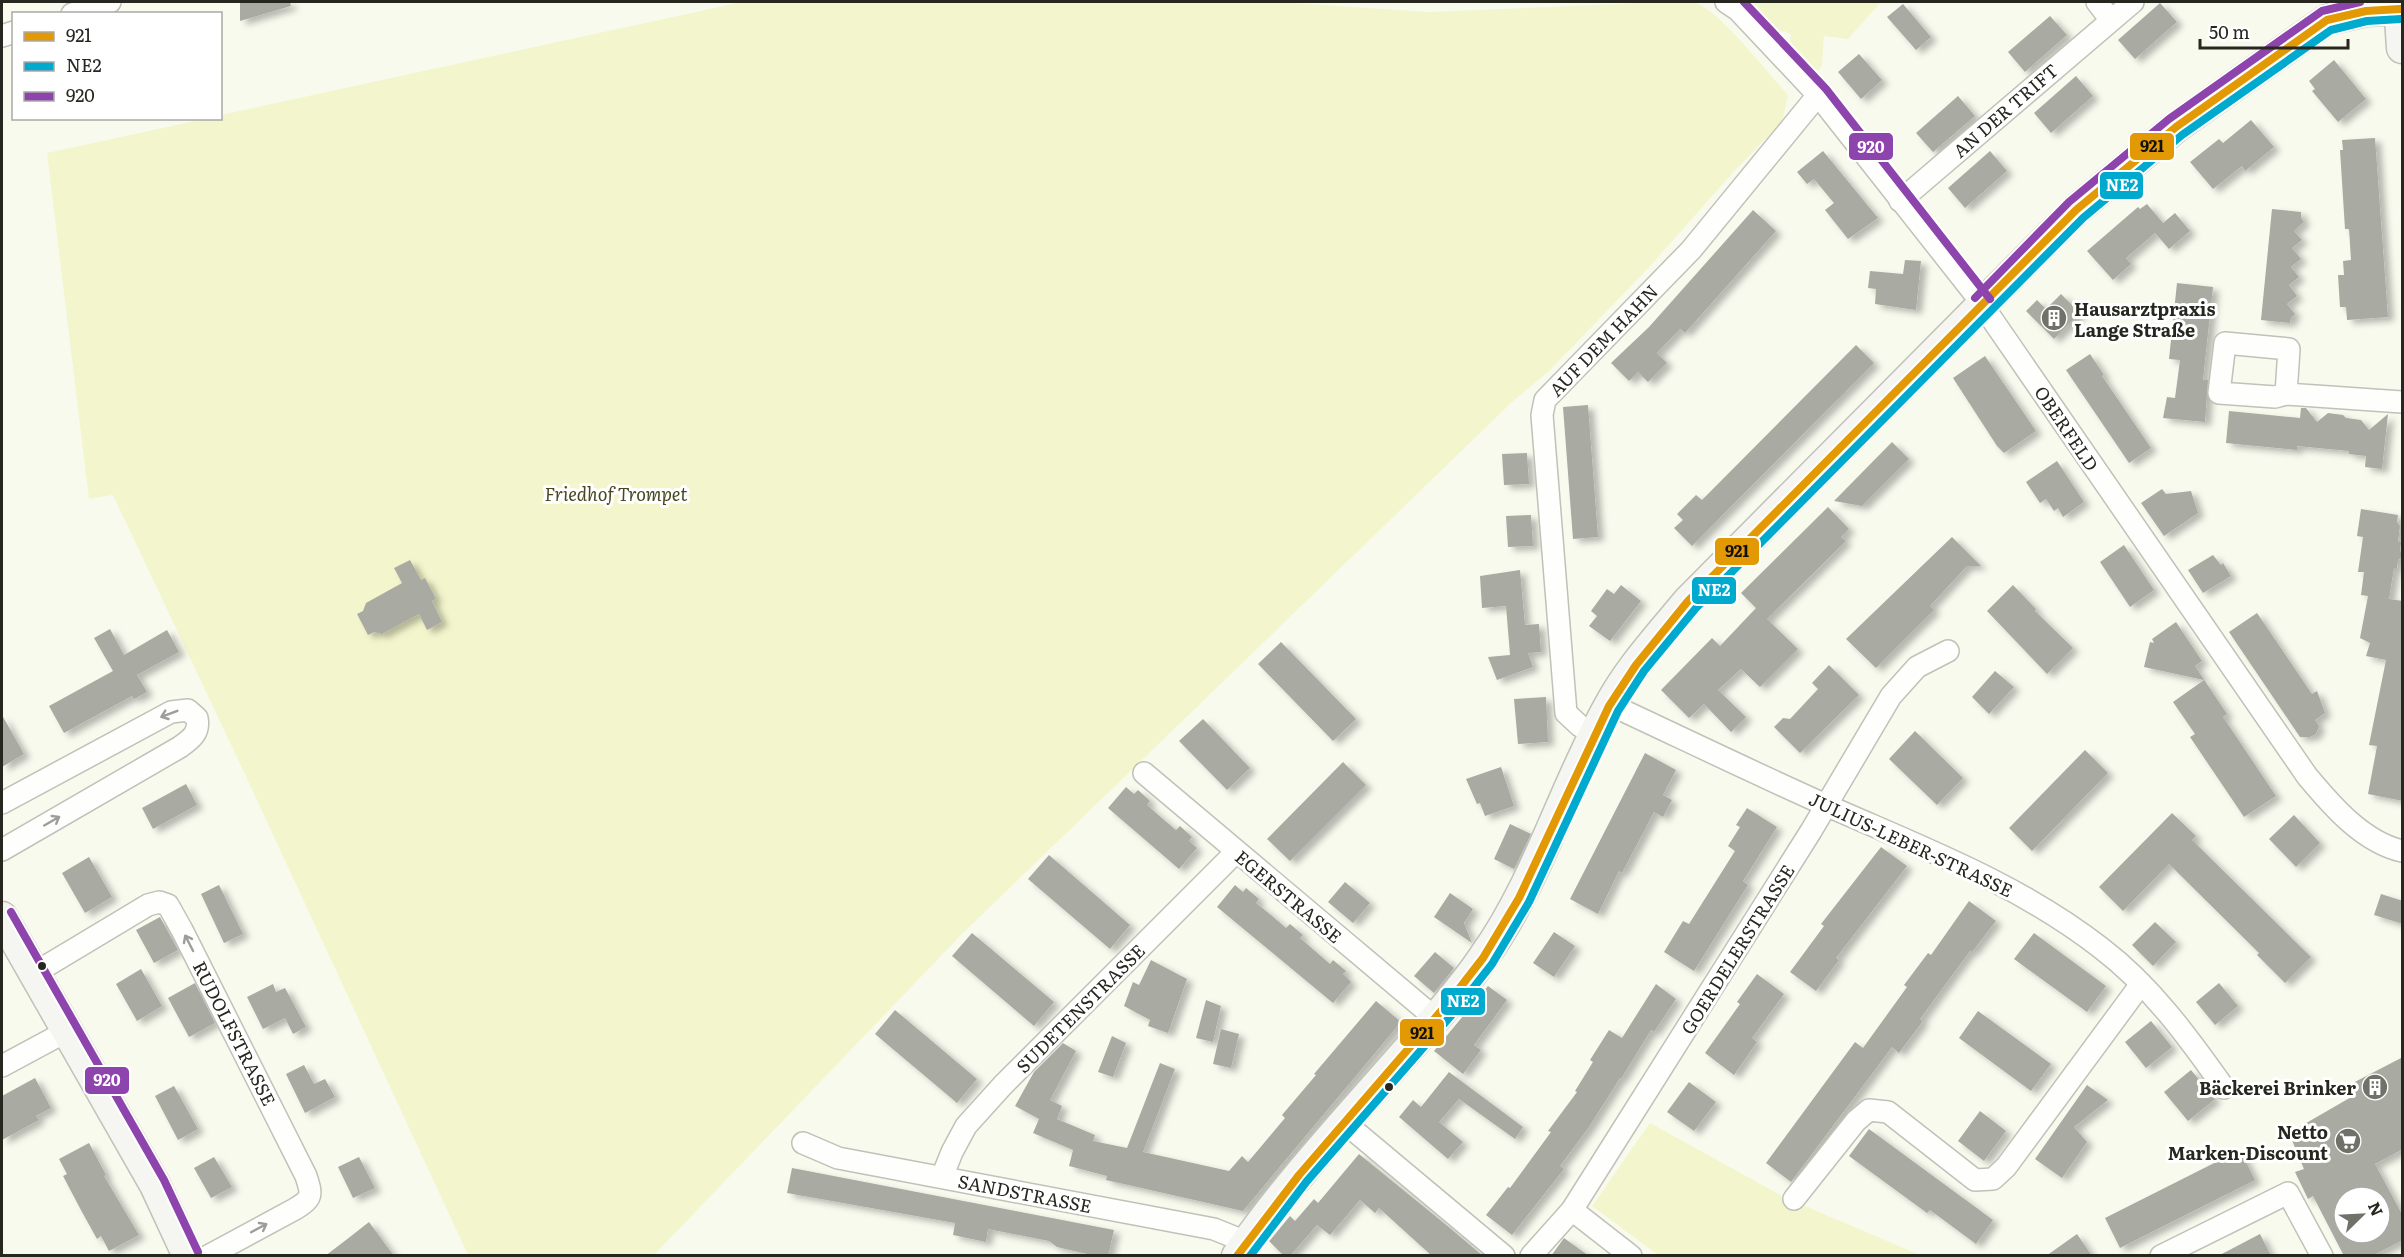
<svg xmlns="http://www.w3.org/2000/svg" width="2404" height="1257" font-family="Literata,serif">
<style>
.green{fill:#f3f6cc}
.building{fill:#a9aaa2;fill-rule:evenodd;filter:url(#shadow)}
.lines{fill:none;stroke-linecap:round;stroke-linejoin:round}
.street-casing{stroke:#c0c1b8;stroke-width:24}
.secondary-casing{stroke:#c0c1b8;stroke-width:33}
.street{stroke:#fefefc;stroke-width:21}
.secondary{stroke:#f5f5f1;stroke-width:30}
.bus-1-casing{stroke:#fff;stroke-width:12}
.bus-2-casing{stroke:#fff;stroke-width:12}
.bus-3-casing{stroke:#fff;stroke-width:12}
.bus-1{stroke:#e29903;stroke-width:8}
.bus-2{stroke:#00a9ce;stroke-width:8}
.bus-3{stroke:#8e44ad;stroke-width:8}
.oneway{stroke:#9d9d99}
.bus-dot{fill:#272720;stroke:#fff;stroke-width:2}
.labels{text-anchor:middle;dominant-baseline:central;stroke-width:6;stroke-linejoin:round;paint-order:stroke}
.street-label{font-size:18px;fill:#272720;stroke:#fff}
.poi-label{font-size:18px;font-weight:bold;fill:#272720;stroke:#fff;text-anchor:end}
.park-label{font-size:18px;font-style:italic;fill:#47481f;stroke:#fff}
.line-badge{stroke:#fff;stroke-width:2}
.badge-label{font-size:16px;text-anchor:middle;font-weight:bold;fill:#fff}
.pale-badge-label{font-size:16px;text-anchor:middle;font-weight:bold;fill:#111}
</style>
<defs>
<filter id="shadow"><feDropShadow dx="6" dy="4" stdDeviation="3" flood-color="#0004"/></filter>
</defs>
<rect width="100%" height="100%" fill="#f8faee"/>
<g class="green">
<path d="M 742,2 L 1276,2 L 1429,12 L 1622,4 C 1640,2 1674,0 1692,2 C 1718,7 1768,74 1788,95 L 1782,122 L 1735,170 L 1652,264 L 1550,370 L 1512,402 L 961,935 L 653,1256 L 468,1255 L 243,770 L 113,495 L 89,499 L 47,153 L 204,119 L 220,118 L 221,115 Z"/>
<polygon points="1750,2 1881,2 1848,39 1824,36 1822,65 1819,70 1814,70 1790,43 1791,35 1785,31 1780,32"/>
<polygon points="1650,1123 1784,1197 1920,1255 1658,1255 1592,1206"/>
</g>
<g class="building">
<polygon points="240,2 290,2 291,6 240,21"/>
<polygon points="2160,3 2177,22 2135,59 2118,40"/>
<polygon points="1903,4 1931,37 1916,50 1887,17"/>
<polygon points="2050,16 2067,35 2025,72 2008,52"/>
<polygon points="1859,54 1882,80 1861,99 1838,72"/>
<polygon points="2334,60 2366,99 2338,122 2312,91 2315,89 2309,81"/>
<polygon points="2076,76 2093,96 2051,133 2034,113"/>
<polygon points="1958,96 1975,116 1933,152 1916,133"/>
<polygon points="2251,120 2274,147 2245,171 2242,166 2213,189 2190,162 2219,139 2223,143"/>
<polygon points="2375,138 2388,317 2347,320 2346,307 2340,307 2338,275 2344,275 2343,261 2351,260 2349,229 2345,229 2340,150 2343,150 2342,140"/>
<polygon points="1823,151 1878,218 1848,239 1825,210 1834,203 1814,179 1807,184 1797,172"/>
<polygon points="1990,151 2007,171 1965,208 1948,188"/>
<polygon points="2147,204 2163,223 2175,213 2190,231 2169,249 2155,233 2126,258 2131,264 2113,280 2087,251 2138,207 2140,209"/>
<polygon points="2272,209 2301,212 2301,218 2304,222 2294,231 2302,240 2292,248 2301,259 2291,267 2299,277 2289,285 2297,296 2287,304 2295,314 2291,318 2290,323 2261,320"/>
<polygon points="1753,210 1776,231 1685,333 1680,329 1657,353 1667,363 1648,382 1638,372 1629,381 1611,363 1649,327"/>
<polygon points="1905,260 1921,261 1916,310 1875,304 1876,289 1868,288 1870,271 1903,274"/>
<polygon points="2177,283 2213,287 2203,380 2208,380 2205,422 2163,418 2167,397 2175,398 2180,360 2169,359"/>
<polygon points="2061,294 2080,313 2054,339 2026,311 2037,300 2046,309"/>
<polygon points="1856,345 1874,363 1692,546 1674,528 1683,520 1677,514 1696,495 1702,500"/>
<polygon points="2090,354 2104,375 2102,376 2151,448 2129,463 2066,370"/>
<polygon points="1985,356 2036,431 2004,453 1997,446 1953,378"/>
<polygon points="1588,405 1598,537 1573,539 1563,407"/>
<polygon points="2301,408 2306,408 2317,422 2328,413 2343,415 2346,418 2361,420 2369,430 2388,414 2382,469 2365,467 2366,456 2349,454 2349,451 2297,446 2297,450 2226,443 2229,411 2300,418"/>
<polygon points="1892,442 1909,459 1862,506 1834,501"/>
<polygon points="1527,453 1529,484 1504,485 1502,454"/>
<polygon points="2057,461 2084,502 2063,517 2058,508 2054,511 2046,499 2040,503 2026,482"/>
<polygon points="2162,489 2166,494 2191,491 2198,513 2164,536 2141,503"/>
<polygon points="1828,507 1849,529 1841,537 1846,541 1767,619 1798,649 1760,687 1741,669 1718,690 1746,717 1731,732 1704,704 1689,718 1661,690 1712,638 1720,646 1756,608 1741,593"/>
<polygon points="2361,509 2398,515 2397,522 2400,526 2398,541 2401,542 2400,550 2403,557 2398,560 2397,568 2394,568 2389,599 2403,601 2403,801 2368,794 2377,746 2369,745 2386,660 2366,656 2370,643 2360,638 2368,596 2361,595 2364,572 2358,572 2363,537 2357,536"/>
<polygon points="1531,515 1533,546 1508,547 1506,516"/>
<polygon points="1952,537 1981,566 1967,566 1930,606 1934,610 1876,668 1846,639"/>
<polygon points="2124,545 2154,590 2130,607 2100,562"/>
<polygon points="2213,555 2221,565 2223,563 2231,576 2203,593 2188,570"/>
<polygon points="410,560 421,580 425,578 436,599 432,601 442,622 427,630 419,614 382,634 374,632 368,635 357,614 363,611 366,603 402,583 394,568"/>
<polygon points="1520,570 1525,625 1539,624 1541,652 1528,653 1533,667 1497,680 1488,657 1510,655 1506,606 1482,608 1480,576"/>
<polygon points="1621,585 1641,601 1610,641 1589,626 1597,616 1591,611 1607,589 1614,594"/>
<polygon points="2013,585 2036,609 2035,611 2073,648 2047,674 1987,611"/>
<polygon points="2257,613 2312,694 2317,691 2325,713 2315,720 2319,726 2316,734 2310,737 2300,737 2229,632"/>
<polygon points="2176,622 2202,661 2195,666 2227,714 2223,717 2276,796 2244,817 2190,737 2195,734 2173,702 2204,680 2144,667 2150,642 2154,643 2152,639"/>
<polygon points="110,629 124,655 167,630 179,652 137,675 147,692 134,699 132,696 64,733 49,706 113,671 94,638"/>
<polygon points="1281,642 1356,719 1333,741 1258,664"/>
<polygon points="1829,665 1859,695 1800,753 1774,727 1783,718 1790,719 1818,689 1812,683"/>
<polygon points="1995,671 2014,687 1989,714 1972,697"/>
<polygon points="1546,697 1548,742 1518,744 1514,699"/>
<polygon points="2,715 24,754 2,767"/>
<polygon points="1203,719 1250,768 1227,790 1179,741"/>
<polygon points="1915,731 1963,778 1937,805 1889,759"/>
<polygon points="2085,750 2108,773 2032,851 2009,828"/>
<polygon points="1645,753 1676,770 1663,795 1672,800 1663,817 1654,812 1622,873 1619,871 1598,914 1570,899"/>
<polygon points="1343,762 1366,785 1290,861 1267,839"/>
<polygon points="1501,767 1514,806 1485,816 1480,803 1477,804 1466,779"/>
<polygon points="186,784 197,805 153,829 142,808"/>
<polygon points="1126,787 1134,794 1138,790 1150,801 1147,805 1163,819 1176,830 1180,826 1192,837 1189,841 1197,848 1179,869 1108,808"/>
<polygon points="1747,808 1777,827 1743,881 1748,885 1694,971 1664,952 1683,921 1689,924 1735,851 1728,846 1740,827 1736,825"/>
<polygon points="2172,813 2196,836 2192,840 2311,957 2285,983 2257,955 2259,953 2169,864 2123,911 2099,887"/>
<polygon points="2294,815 2320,843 2296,867 2269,839"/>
<polygon points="1510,824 1531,834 1514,869 1494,859"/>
<polygon points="1881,847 1907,866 1836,958 1839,960 1816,991 1790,972 1824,926 1821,924"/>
<polygon points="1049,855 1130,925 1110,949 1028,879"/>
<polygon points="89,857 112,897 85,913 62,873"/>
<polygon points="1345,882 1370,903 1353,923 1328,902"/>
<polygon points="219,885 243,934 224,943 201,894"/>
<polygon points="1235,885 1243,892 1246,888 1259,899 1256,903 1271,915 1286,928 1290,924 1303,935 1300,938 1330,964 1333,960 1346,971 1343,974 1351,982 1333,1003 1217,907"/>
<polygon points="1450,893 1473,909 1464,923 1472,943 1434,917"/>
<polygon points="2381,894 2403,901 2403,924 2374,915"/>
<polygon points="1969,901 1996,921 1972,952 1970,951 1920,1019 1923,1021 1899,1053 1892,1047 1791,1182 1766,1163 1855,1042 1863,1048 1907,987 1904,985 1928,953 1931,955"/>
<polygon points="160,917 178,950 154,963 136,930"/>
<polygon points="2155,922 2176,942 2153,966 2132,945"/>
<polygon points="1554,932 1575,946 1554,977 1533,963"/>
<polygon points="972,933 1054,1002 1034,1026 952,956"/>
<polygon points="2034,933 2106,986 2087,1012 2014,959"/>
<polygon points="1435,952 1454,968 1434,993 1414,976"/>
<polygon points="1151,960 1187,979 1168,1033 1148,1026 1150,1020 1124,1006 1133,982 1139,985"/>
<polygon points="141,969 162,1006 137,1021 116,984"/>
<polygon points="1757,974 1784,994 1752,1038 1757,1042 1734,1075 1705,1053 1740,1004 1737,1002"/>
<polygon points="195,983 215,1023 189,1037 168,998"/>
<polygon points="2219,983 2238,1006 2215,1025 2196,1002"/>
<polygon points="273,984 276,992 285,988 306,1027 293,1034 285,1018 263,1029 247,997"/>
<polygon points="1656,984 1676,999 1654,1032 1651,1030 1621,1079 1620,1078 1589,1127 1560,1166 1564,1169 1512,1235 1486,1215 1508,1187 1510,1188 1551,1132 1548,1131 1577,1092 1575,1091 1593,1062 1590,1060 1609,1030 1622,1038"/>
<polygon points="1488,986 1507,1000 1474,1045 1481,1050 1463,1074 1434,1051"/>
<polygon points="1206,1000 1221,1006 1213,1042 1196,1038"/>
<polygon points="1376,1001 1401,1022 1243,1211 1106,1180 1107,1176 1069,1166 1073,1150 1033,1133 1039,1119 1015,1106 1034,1072 1063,1043 1076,1051 1050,1100 1062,1106 1057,1119 1095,1135 1093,1141 1127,1148 1160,1063 1175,1069 1143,1152 1229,1171 1242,1156 1248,1162 1285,1118 1282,1115 1316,1075 1314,1074"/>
<polygon points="895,1010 977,1079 957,1103 875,1034"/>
<polygon points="1978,1011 2051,1064 2031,1091 1959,1038"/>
<polygon points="2151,1021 2172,1047 2146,1068 2125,1042"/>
<polygon points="1221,1029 1239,1034 1231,1068 1213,1064"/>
<polygon points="1112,1036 1126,1043 1113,1077 1098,1072"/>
<path d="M 2403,1057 L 2403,1149 L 2375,1164 L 2403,1216 L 2403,1240 L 2372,1256 L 2344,1256 L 2313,1196 L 2308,1199 L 2295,1172 L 2304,1169 L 2289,1133 L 2353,1096 L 2347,1086 ZM 2344,1197 L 2380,1197 L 2380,1233 L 2344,1233 Z"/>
<polygon points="304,1065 314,1084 325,1079 335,1097 305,1113 286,1074"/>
<polygon points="2191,1070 2215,1099 2188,1121 2164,1092"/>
<polygon points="1449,1072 1523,1127 1515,1139 1459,1099 1439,1122 1463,1142 1448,1159 1399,1117 1413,1100 1421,1107"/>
<polygon points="35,1078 51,1108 36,1116 39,1120 2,1140 2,1096"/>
<polygon points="1689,1082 1716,1102 1694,1131 1667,1112"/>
<polygon points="2087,1085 2108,1100 2074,1127 2087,1142 2062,1178 2035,1159"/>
<polygon points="174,1086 198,1129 178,1140 155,1096"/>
<polygon points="1980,1111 2006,1131 1984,1161 1958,1141"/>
<polygon points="1869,1129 1993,1220 1976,1244 1930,1210 1927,1213 1849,1156"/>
<polygon points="89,1143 106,1175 104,1176 139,1235 109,1251 101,1236 97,1239 82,1212 63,1176 67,1174 59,1159"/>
<polygon points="2240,1150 2255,1180 2120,1248 2105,1218"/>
<polygon points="1359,1154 1450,1228 1483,1256 1432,1256 1379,1208 1375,1213 1360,1200 1330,1235 1317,1225 1290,1256 1284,1256 1269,1241 1271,1239 1290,1216 1295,1221 1314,1199 1318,1203"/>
<polygon points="214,1157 232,1187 211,1198 194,1168"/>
<polygon points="359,1157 375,1188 353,1198 338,1167"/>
<polygon points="792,1168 1114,1230 1108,1256 1096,1256 1057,1247 1049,1241 988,1229 986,1242 953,1235 955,1223 787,1193"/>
<polygon points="369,1222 394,1256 325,1256 346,1240"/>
<polygon points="2077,1234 2092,1256 2046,1256"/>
<polygon points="2260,1234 2271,1256 2218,1256"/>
<polygon points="1564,1238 1589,1256 1551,1256"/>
</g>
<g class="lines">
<g class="street-casing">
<g id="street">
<path d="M 1726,2 L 1738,10 L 1818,95 L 1974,293 L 2307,776 C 2332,806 2363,842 2402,851"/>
<polyline points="2097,2 2110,19"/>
<polyline points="72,14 110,2"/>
<polyline points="2,36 14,32"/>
<polyline points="1900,201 2133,2"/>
<polyline points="2286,394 2289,349 2225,343 2219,393 2275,397 2286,394 2402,402"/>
<path d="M 1609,704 C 1682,738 1754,773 1828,806 C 1923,848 2019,884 2101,948 C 2151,986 2188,1037 2224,1088"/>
<polyline points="1594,735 1580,726 1566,713 1542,415 1545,400 1691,250 1818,95"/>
<polyline points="1144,773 1435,1018"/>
<path d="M 2,803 L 171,712 L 188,710 L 197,718 C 200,733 191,739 180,747 L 2,850"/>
<path d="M 33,974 L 148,905 L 159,902 L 168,905 L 182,930 L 306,1176 C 312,1195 313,1198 295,1209 L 208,1256"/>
<polyline points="2,1066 67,1031"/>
<polyline points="1345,1123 1504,1256"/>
<polyline points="803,1143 838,1158 1214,1229 1246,1242"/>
<polyline points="942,1177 952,1152 966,1126 1003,1085 1236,852"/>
<polyline points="1794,1199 1856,1121 1869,1110 1888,1112 1975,1180 1993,1179 2006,1167 2141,984"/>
<polyline points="1572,1210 1631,1256"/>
<polyline points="1531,1256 1572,1210 1811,831 1891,696 1917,667 1948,651"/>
<polyline points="2161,1256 2288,1193 2322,1256"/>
</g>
</g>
<g class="secondary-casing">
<g id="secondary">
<polyline points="2399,2 2402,48"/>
<polyline points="2,917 155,1185 188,1256"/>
<path d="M 1237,1256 C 1289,1181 1352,1114 1411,1046 C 1436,1018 1462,989 1483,958 C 1538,881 1563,788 1609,706 C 1630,667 1660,635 1688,601 L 2076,210 L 2176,127 L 2327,20 L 2366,11 L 2400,9"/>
</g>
</g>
<use href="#street" class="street"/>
<use href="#secondary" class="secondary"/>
<g class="bus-1-casing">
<polyline id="bus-1" points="1237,1256 1299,1175 1448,1003 1483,958 1519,898 1609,706 1636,665 1688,601 2076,210 2176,127 2327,20 2366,11 2400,9"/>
</g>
<g class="bus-2-casing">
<polyline id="bus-2" points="1250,1256 1307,1181 1456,1010 1492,964 1529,902 1618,711 1644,671 1696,608 2083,218 2182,135 2331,30 2367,21 2401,19"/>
</g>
<g class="bus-3-casing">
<g id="bus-3">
<polyline points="1744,2 1826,89 1990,299"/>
<polyline points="1975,298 2069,202 2169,119 2322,11 2360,2"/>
<polyline points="11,912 164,1180 198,1252"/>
</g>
</g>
<use href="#bus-1" class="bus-1"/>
<use href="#bus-2" class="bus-2"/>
<use href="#bus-3" class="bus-3"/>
</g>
<defs><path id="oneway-shaft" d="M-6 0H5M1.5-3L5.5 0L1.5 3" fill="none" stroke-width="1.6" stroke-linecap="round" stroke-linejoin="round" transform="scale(1.5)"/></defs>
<g class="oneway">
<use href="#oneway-shaft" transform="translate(169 714) rotate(159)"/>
<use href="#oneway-shaft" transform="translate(52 821) rotate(-30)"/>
<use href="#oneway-shaft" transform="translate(189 943) rotate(-117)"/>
<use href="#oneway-shaft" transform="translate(259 1228) rotate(-28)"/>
</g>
<defs>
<g id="building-disc" transform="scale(1.35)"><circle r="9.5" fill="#707168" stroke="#fff"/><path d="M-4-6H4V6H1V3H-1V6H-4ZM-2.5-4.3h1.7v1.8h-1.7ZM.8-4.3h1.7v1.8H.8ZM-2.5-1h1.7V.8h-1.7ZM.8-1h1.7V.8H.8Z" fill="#fff"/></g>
<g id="supermarket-disc" transform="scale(1.35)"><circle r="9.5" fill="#707168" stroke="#fff"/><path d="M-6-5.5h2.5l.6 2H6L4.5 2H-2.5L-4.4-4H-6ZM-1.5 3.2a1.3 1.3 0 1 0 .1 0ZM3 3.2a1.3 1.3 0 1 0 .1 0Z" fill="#fff"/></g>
</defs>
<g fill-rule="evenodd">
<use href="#building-disc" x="2054" y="318"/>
<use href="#building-disc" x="2375" y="1087"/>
<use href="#supermarket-disc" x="2348" y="1141"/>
</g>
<g class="bus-dot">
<circle cx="42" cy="966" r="5"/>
<circle cx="1389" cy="1087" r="5"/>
</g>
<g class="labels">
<g class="street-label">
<text transform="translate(2005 110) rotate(-41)">AN DER TRIFT</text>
<text transform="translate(1603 340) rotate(-46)">AUF DEM HAHN</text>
<text transform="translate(2067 428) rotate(56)">OBERFELD</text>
<text transform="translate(1911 844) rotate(25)">JULIUS-LEBER-STRASSE</text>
<text transform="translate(1289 896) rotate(40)">EGERSTRASSE</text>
<text transform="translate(1737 949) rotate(-58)">GOERDELERSTRASSE</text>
<text transform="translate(1080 1008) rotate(-45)">SUDETENSTRASSE</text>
<text transform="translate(235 1033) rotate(63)">RUDOLFSTRASSE</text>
<text transform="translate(1025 1193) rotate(11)">SANDSTRASSE</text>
</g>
<g class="poi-label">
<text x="2074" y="308" text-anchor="start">Hausarztpraxis<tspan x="2074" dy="21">Lange Straße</tspan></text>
<text x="2356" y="1087">Bäckerei Brinker</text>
<text x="2328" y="1131">Netto<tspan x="2328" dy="21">Marken-Discount</tspan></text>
</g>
<g class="park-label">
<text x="616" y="493">Friedhof Trompet</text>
</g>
</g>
<g class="line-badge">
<rect x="2129" y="132" width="46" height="29" rx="6" fill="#e29903"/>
<rect x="1848" y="132" width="46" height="29" rx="6" fill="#8e44ad"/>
<rect x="2099" y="171" width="45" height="29" rx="6" fill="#00a9ce"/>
<rect x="1714" y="537" width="46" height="29" rx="6" fill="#e29903"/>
<rect x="1691" y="576" width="46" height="29" rx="6" fill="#00a9ce"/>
<rect x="1440" y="987" width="46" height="29" rx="6" fill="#00a9ce"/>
<rect x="1399" y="1018" width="46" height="29" rx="6" fill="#e29903"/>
<rect x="84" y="1066" width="46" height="29" rx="6" fill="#8e44ad"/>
</g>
<g class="badge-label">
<text x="1871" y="153">920</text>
<text x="2122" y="191">NE2</text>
<text x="1714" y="596">NE2</text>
<text x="1463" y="1007">NE2</text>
<text x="107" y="1086">920</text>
</g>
<g class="pale-badge-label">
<text x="2152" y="152">921</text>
<text x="1737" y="557">921</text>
<text x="1422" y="1039">921</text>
</g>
<rect width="2404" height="1257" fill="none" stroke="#272720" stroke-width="6"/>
<rect x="12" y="12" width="210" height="108" fill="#ffffff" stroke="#a9a9a6" stroke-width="1.5"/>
<rect x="24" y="32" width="30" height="9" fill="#e29903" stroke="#a9a9a6" stroke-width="1.5"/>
<text x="66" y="42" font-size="18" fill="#272720">921</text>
<rect x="24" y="62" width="30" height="9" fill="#00a9ce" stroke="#a9a9a6" stroke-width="1.5"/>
<text x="66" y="72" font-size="18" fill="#272720">NE2</text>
<rect x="24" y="92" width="30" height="9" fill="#8e44ad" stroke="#a9a9a6" stroke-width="1.5"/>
<text x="66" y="102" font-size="18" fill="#272720">920</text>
<g transform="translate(2362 1215) rotate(66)"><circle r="28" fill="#ffffff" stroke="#a9a9a6" stroke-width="1.5"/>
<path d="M0-4.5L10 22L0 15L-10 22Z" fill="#707168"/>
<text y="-9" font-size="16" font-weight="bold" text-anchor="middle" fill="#272720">N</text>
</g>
<path d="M2200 39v9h148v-9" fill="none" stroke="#272720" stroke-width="3"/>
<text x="2209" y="39" font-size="18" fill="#272720" stroke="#ffffff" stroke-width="4.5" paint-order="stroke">50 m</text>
</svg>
